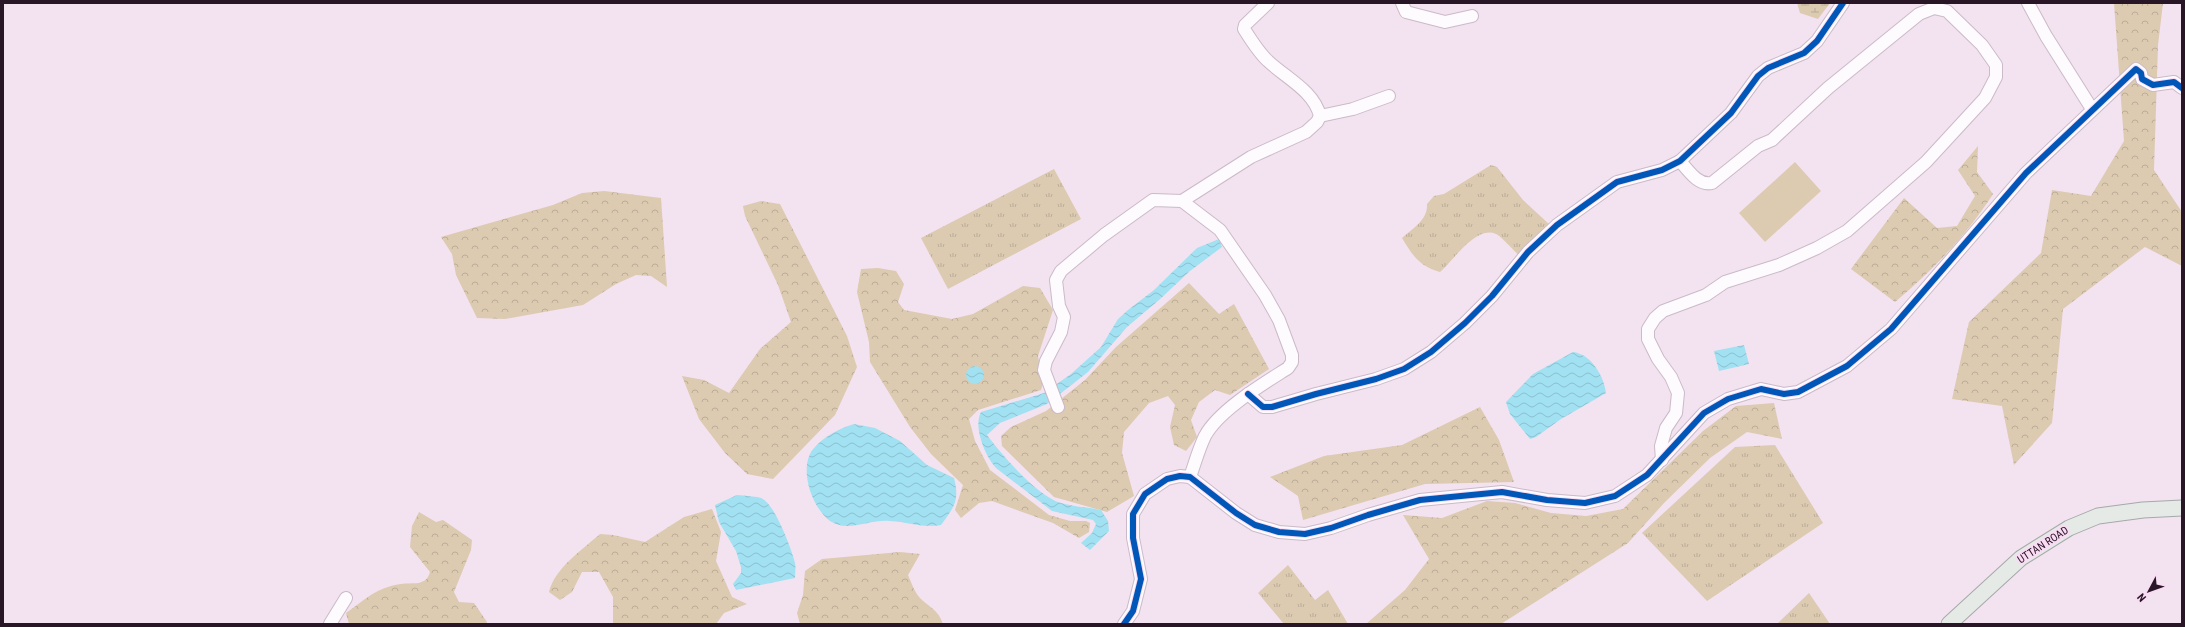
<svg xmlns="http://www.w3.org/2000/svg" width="2185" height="627" font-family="'Roboto Condensed',sans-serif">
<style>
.grass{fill:url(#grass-tufts)}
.forest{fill:url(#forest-crowns)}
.wetland{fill:url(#wetland-marsh)}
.pitch{fill:#dccab1}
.water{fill:url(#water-waves)}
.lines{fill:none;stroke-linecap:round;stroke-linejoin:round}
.minor-casing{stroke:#cbbac8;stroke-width:14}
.major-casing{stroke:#a5a9a7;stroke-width:17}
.minor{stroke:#fdfbfd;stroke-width:12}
.major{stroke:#e5eae7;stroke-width:15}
.cycleway-casing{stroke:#fadbf4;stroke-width:8}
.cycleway{stroke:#0057b8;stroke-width:6}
.labels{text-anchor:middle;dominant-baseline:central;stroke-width:4;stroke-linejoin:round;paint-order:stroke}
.street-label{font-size:11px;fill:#281626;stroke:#fadbf4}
</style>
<defs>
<pattern id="grass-tufts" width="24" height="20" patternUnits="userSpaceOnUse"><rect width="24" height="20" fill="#dccab1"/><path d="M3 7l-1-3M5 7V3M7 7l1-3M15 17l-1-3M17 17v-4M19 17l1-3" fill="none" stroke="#bdad98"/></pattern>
<pattern id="forest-crowns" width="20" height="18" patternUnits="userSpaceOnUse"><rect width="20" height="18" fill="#dccab1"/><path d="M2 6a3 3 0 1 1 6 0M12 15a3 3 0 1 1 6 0" fill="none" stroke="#bdad98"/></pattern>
<pattern id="wetland-marsh" width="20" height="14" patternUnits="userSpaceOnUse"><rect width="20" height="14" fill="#dccab1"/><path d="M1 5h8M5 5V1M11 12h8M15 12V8" fill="none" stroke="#bdad98"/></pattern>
<pattern id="water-waves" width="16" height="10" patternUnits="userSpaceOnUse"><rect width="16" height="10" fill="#a1e1f2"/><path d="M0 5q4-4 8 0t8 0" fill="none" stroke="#8bc0cf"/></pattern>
</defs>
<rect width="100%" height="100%" fill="#f3e2f0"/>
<g class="grass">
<path d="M 1491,165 L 1497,167 L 1523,200 L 1550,225 L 1519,255 C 1513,250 1501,236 1496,234 C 1476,225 1453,261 1440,272 C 1419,266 1413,256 1402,238 C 1413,228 1428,220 1427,204 L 1434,196 L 1444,194 Z"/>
<polygon points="1054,169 1081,219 948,289 921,238"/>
<polygon points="1775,445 1823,523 1707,601 1642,533 1735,447"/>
<polygon points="1288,565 1315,600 1328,590 1348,624 1284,624 1258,593"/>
<polygon points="1809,593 1830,624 1777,624"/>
</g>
<g class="forest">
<polygon points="2114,3 2163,3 2158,45 2154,170 2182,212 2182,266 2145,247 2063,309 2052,423 2014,465 2002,406 1952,399 1969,322 2041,253 2052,190 2091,196 2124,141"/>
<path d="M 1978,146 L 1977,172 L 1993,194 C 1966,236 1933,270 1895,302 L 1851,269 L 1904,198 L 1937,228 L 1957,226 L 1975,196 L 1958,170 Z"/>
<polygon points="604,191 661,198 667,287 651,276 636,275 616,284 583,305 505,319 477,318 456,275 452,254 441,237 553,205 582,193"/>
<polygon points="761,201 780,204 847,336 857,367 835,415 773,479 747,474 725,453 699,419 682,376 704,380 729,393 760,349 791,322 778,285 745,216 743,206"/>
<polygon points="878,268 896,271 904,284 898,302 904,310 952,319 973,314 1023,286 1040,288 1053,310 1038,356 1043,383 1041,390 978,410 969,419 975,441 990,470 1049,515 1070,521 1086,521 1090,523 1089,532 1079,538 1053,523 992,501 979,503 961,518 955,510 963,485 931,454 910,427 870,362 869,342 857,292 861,269"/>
<polygon points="1189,283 1219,314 1234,304 1269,369 1230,395 1215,390 1199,402 1191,420 1197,437 1186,451 1174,445 1170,427 1175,405 1168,396 1149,403 1124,432 1122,453 1134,496 1107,512 1054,497 1002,446 1001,436 1011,427 1046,411 1085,380 1116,347"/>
<polygon points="1774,403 1782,439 1747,432 1710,458 1664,503 1628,543 1501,624 1366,624 1405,590 1429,559 1403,515 1442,518 1487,501 1515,503 1551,513 1586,516 1623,509 1703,431 1736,406"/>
<polygon points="1480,407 1499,440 1514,482 1425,484 1303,520 1298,496 1270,477 1324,456 1402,445"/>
<path d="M 712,509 L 721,532 L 716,561 L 732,597 L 747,604 L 724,613 L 716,624 L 613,624 L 613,597 L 599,572 L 582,572 L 572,592 L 560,600 L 549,592 C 555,568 582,550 600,534 L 613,535 L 645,542 L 684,517 Z"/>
<path d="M 419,512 L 436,522 L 443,520 L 472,540 L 471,550 L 454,592 L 459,602 L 474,603 L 487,622 L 486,624 L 349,624 L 346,613 C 366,599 375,588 401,584 C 413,582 426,587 430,572 L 410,547 L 412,526 Z"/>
<path d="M 900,552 L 920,554 L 908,575 C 912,584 915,594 922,600 C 932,609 938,610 943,624 L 800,624 L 797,613 L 803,595 L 805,571 L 822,559 Z"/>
</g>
<polygon class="wetland" points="1797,3 1830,3 1818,19 1800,13"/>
<polygon class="pitch" points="1795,162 1821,191 1765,242 1739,213"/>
<g class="water">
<path d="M 1219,239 L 1222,247 L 1190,271 L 1159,300 L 1127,327 L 1088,372 L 1047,404 L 1000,423 L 987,435 C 1002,455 1037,496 1061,503 C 1074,507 1088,507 1101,510 L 1108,521 L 1109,531 L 1090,550 L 1081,543 L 1092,533 L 1096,524 L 1093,520 L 1052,511 L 996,468 C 985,456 973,427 981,412 L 1044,393 L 1071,374 L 1101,347 L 1118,319 L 1128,310 L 1154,290 L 1197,248 Z"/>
<polygon points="1744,345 1749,364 1719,371 1714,351"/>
<path d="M 1573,352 C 1591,354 1604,376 1606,393 L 1561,419 L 1536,437 L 1530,439 L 1510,414 L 1506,402 L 1533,374 Z"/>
<circle cx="975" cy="375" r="9"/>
<path d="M 854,424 L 875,428 L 900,441 L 927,465 L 954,478 C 960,501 954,507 941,525 C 921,528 909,522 890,521 C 870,519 848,533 830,521 C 811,507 797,465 815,447 C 825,436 840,428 854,424 Z"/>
<path d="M 737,495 C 744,496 754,496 761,498 C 774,502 792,550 795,563 C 796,568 795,573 795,578 L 736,590 L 733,584 L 741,573 L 741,567 L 736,551 L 719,522 L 715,505 Z"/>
</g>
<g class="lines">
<g class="minor-casing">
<g id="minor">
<polyline points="1402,3 1406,12 1445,22 1472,16"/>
<polyline points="2028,3 2046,36 2092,109"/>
<polyline points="1320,116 1353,109 1389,96"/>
<path d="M 1182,201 L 1251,157 L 1306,132 L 1317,122 L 1320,116 C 1314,91 1286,78 1268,61 C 1259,53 1251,40 1244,29 L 1245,25 L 1268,3"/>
<polyline points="1248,394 1263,407 1272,407 1316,394 1376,379 1404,369 1431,352 1465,323 1492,296 1528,252 1557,225 1617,182 1662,170 1680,161 1731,113 1758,76 1768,68 1804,53 1817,41 1843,3"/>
<path d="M 1058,407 L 1044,370 L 1046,361 L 1061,332 L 1064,317 L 1059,306 L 1056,280 L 1061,271 L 1104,235 L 1153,200 L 1182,201 L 1220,230 L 1265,295 L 1279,320 L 1292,355 L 1292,362 L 1288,368 C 1263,384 1219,410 1205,436 C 1199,448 1195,463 1190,477"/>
<path d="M 1662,460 L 1661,446 L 1666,428 L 1676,413 L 1678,393 L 1671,377 L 1658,359 L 1648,339 L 1648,329 L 1655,318 L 1663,311 L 1706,295 L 1725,282 L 1779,265 L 1817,248 L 1847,231 L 1926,162 L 1985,98 L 1996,77 L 1996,65 L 1982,45 L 1947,11 L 1934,8 L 1919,14 L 1828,88 L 1772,140 L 1758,146 L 1712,183 C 1698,186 1688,170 1680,161"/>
<polyline points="330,624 346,598"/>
<polyline points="1124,624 1133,611 1141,579 1133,538 1133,514 1145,494 1167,479 1180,476 1190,477 1236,513 1255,525 1279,532 1305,534 1331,528 1368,515 1420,500 1502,492 1547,500 1585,503 1615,496 1647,475 1704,413 1728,399 1761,389 1784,394 1798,392 1847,366 1891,329 2026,173 2136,69 2141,73 2142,79 2153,85 2174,82 2182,88"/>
</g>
</g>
<g class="major-casing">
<polyline id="major" points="1949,624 2021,558 2069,528 2098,516 2143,510 2182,508"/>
</g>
<use href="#minor" class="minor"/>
<use href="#major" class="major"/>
<g class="cycleway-casing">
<g id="cycleway">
<polyline points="1248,394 1263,407 1272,407 1316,394 1376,379 1404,369 1431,352 1465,323 1492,296 1528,252 1557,225 1617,182 1662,170 1680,161 1731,113 1758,76 1768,68 1804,53 1817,41 1843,3"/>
<polyline points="1124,624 1133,611 1141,579 1133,538 1133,514 1145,494 1167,479 1180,476 1190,477 1236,513 1255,525 1279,532 1305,534 1331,528 1368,515 1420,500 1502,492 1547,500 1585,503 1615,496 1647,475 1704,413 1728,399 1761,389 1784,394 1798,392 1847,366 1891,329 2026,173 2136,69 2141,73 2142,79 2153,85 2174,82 2182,88"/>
</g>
</g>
<use href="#cycleway" class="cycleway"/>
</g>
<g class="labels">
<g class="street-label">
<text transform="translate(2043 545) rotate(-33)">UTTAN ROAD</text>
</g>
</g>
<rect width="2185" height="627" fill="none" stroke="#281626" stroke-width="8"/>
<g transform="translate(2149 591) rotate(229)" stroke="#fadbf4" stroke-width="3" paint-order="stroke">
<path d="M0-3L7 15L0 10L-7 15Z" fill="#281626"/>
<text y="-6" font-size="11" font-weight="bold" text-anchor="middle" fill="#281626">N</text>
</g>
</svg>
